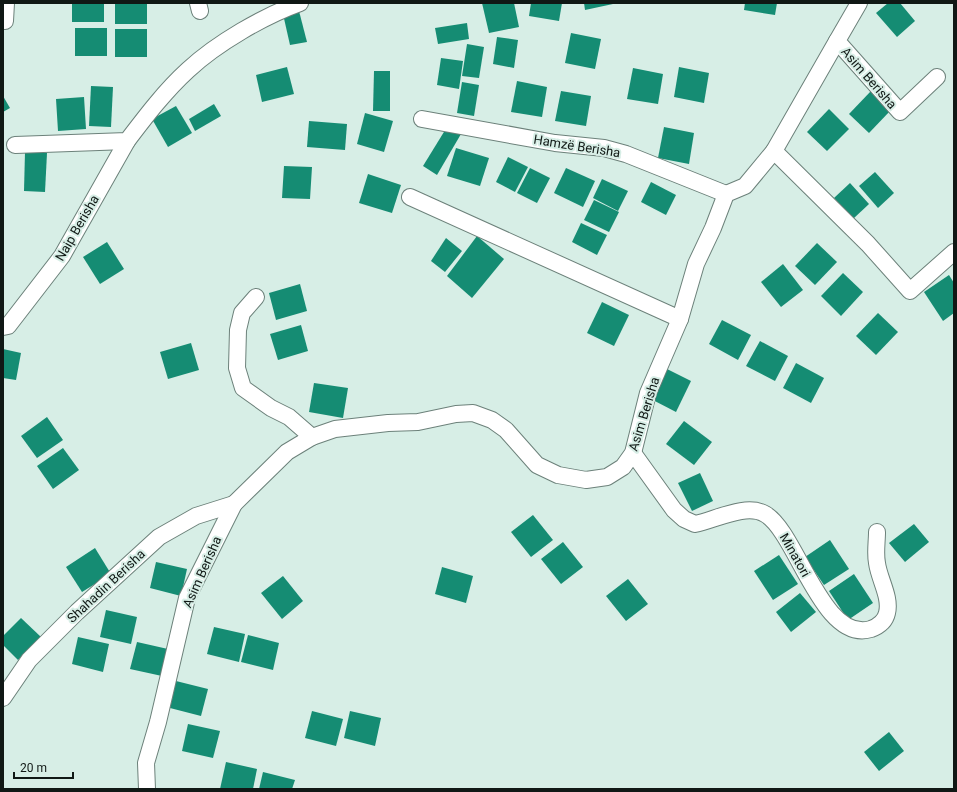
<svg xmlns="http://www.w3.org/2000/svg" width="957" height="792" font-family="Roboto,sans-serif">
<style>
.building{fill:#158c73}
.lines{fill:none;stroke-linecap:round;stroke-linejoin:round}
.street-casing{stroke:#6c817a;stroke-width:18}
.street{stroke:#fff;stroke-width:16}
.labels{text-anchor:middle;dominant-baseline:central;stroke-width:4;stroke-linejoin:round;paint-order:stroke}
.street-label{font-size:13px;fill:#101815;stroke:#d7eee6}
</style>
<rect width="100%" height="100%" fill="#d7eee6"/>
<g class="building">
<rect x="72" y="3" width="32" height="19"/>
<rect x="115" y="3" width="32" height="21"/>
<polygon points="482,3 514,3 519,27 489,33"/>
<polygon points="531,3 562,3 559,21 529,16"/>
<polygon points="584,3 613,3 613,4 585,10"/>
<polygon points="745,3 777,3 775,15 744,10"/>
<polygon points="888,3 900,3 915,21 897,37 876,13"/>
<polygon points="299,11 307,42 290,45 283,14"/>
<polygon points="467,23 469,39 438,44 435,28"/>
<rect x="75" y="28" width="32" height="28"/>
<rect x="115" y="29" width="32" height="28"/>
<polygon points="571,33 601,39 595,69 565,63"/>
<polygon points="497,37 518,40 514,68 493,64"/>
<polygon points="467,44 484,47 479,78 462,76"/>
<polygon points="441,58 463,61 459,89 437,85"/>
<polygon points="287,67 294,94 262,102 256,75"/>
<polygon points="679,67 709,73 704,103 674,97"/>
<polygon points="633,68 663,74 658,104 627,99"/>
<polygon points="374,71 390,71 390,111 373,111"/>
<polygon points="517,81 547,87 542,117 511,112"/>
<polygon points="462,82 479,85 474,116 457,113"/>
<polygon points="91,86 113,87 111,127 89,126"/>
<polygon points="561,91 591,96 586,126 555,121"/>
<polygon points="871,91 891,110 869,133 849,114"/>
<polygon points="3,96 10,108 3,112"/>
<polygon points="84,97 86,129 58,131 56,99"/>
<polygon points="214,104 221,116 195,131 189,119"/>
<polygon points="176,106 192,133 168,147 152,119"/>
<polygon points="829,109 849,129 827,151 807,132"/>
<polygon points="365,113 393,121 384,152 357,144"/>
<polygon points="309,121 347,124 345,150 307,147"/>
<polygon points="447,127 461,134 437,175 423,166"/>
<polygon points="664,127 694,133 689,164 658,158"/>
<polygon points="456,148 489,158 480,186 447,176"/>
<polygon points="25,152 47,153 45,192 24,191"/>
<polygon points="508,157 528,167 515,192 496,182"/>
<polygon points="284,166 312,167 310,199 282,198"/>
<polygon points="530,168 550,178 537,203 517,193"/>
<polygon points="566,168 595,181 583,207 554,193"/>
<polygon points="875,172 894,193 878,208 859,186"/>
<polygon points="368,174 401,185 392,213 359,203"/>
<polygon points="602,179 628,191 618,211 593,198"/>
<polygon points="651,182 676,195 666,215 641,202"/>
<polygon points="850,183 869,204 853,219 834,198"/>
<polygon points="594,200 619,212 609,232 584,220"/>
<polygon points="581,223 607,235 597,255 572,242"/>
<polygon points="477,236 504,259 472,298 447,276"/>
<polygon points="446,238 462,251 445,272 431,261"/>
<polygon points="107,242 124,269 100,284 83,257"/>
<polygon points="817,243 837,262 815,285 795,266"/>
<polygon points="783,264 803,290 781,307 761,282"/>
<polygon points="843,273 863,292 841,316 821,296"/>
<polygon points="949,275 954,283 954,313 943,321 924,292"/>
<polygon points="300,284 307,311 276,320 269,293"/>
<polygon points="602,302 629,315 614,346 587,333"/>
<polygon points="878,313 898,332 876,355 856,336"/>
<polygon points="722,320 751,335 738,360 709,344"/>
<polygon points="301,325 308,351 278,360 270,334"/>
<polygon points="760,341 788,356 775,381 746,366"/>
<polygon points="191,343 199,370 168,379 160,352"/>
<polygon points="3,349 21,353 16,380 3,378"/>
<polygon points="796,363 824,378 811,403 783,388"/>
<polygon points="665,368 691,381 676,412 649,398"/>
<polygon points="314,383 348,388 343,418 309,412"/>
<polygon points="47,417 63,440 37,458 21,436"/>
<polygon points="684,421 712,442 694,465 666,444"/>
<polygon points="63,448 79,470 53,489 37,466"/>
<polygon points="700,473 713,501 692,511 678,483"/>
<polygon points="533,515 553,540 531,557 511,532"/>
<polygon points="914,524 929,542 905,562 889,543"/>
<polygon points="830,540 849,569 824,585 805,557"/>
<polygon points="563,542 583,567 561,584 541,559"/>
<polygon points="95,548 111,574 82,592 66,567"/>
<polygon points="779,555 798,584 773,600 754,571"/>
<polygon points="156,562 187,569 181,596 150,588"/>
<polygon points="442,567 473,576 466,603 435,594"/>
<polygon points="854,574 873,603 848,620 829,591"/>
<polygon points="283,576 303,601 282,619 261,593"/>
<polygon points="628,579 648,604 626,621 606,596"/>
<polygon points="800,593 816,612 791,632 776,612"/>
<polygon points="106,610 137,617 131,644 100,637"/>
<polygon points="21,618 41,637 18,660 3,645 3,636"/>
<polygon points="214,627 245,634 239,662 207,654"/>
<polygon points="248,635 279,643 273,670 241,662"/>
<polygon points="78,637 109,644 103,672 72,664"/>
<polygon points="137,642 168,649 162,676 130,669"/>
<polygon points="176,681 208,689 201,716 170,708"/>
<polygon points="312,711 343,719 336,746 305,738"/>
<polygon points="350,711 381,718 375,746 344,738"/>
<polygon points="188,724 220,731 213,758 182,751"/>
<polygon points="889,732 904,751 879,771 864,752"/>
<polygon points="226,762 257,769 253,789 220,789"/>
<polygon points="263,772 295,780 292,789 259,789"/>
</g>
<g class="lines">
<g class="street-casing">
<g id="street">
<polyline points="198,3 200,11"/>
<polyline points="859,3 837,41 900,112 937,77"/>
<polyline points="5,21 6,3"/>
<polyline points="837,41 774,151 868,244 910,291 954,252"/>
<polyline points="422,119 555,143 604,148 626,154 726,194"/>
<path d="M 15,145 L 127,141 C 146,116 165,91 188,70 C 217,43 264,16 300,3"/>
<polyline points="410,197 680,319"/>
<polyline points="256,297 242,313 238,330 237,368 243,388 271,408 289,417 312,437"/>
<polyline points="3,327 8,326 62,256 127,141"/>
<path d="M 633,453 L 674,510 L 684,519 L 695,524 C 715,520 746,503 765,514 C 797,532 822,644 871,629 C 879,626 885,622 887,613 C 891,597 879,579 877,563 C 875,553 877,542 877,532"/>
<polyline points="3,698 29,660 77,612 159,537 196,516 234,504"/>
<polyline points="147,789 146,763 158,722 187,598 234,504 287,452 312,437 335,429 388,423 418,422 456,414 473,413 492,420 506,430 537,465 558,475 586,480 607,477 623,467 633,453 648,393 680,319 696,264 713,228 726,194 745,186 774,151"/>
</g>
</g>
<use href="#street" class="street"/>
</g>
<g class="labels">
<g class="street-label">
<text transform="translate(869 78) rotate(49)">Asim Berisha</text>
<text transform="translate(577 146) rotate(9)">Hamzë Berisha</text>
<text transform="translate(77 228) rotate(-60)">Naip Berisha</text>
<text transform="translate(644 414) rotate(-73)">Asim Berisha</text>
<text transform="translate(795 555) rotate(60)">Minatori</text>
<text transform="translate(202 572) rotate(-66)">Asim Berisha</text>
<text transform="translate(106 586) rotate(-43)">Shahadin Berisha</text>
</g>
</g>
<rect width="957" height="792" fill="none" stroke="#101815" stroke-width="8"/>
<path d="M14 772v6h59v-6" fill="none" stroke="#101815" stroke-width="2"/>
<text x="20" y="772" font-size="12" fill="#101815" stroke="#d7eee6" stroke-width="3" paint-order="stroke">20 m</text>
</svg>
